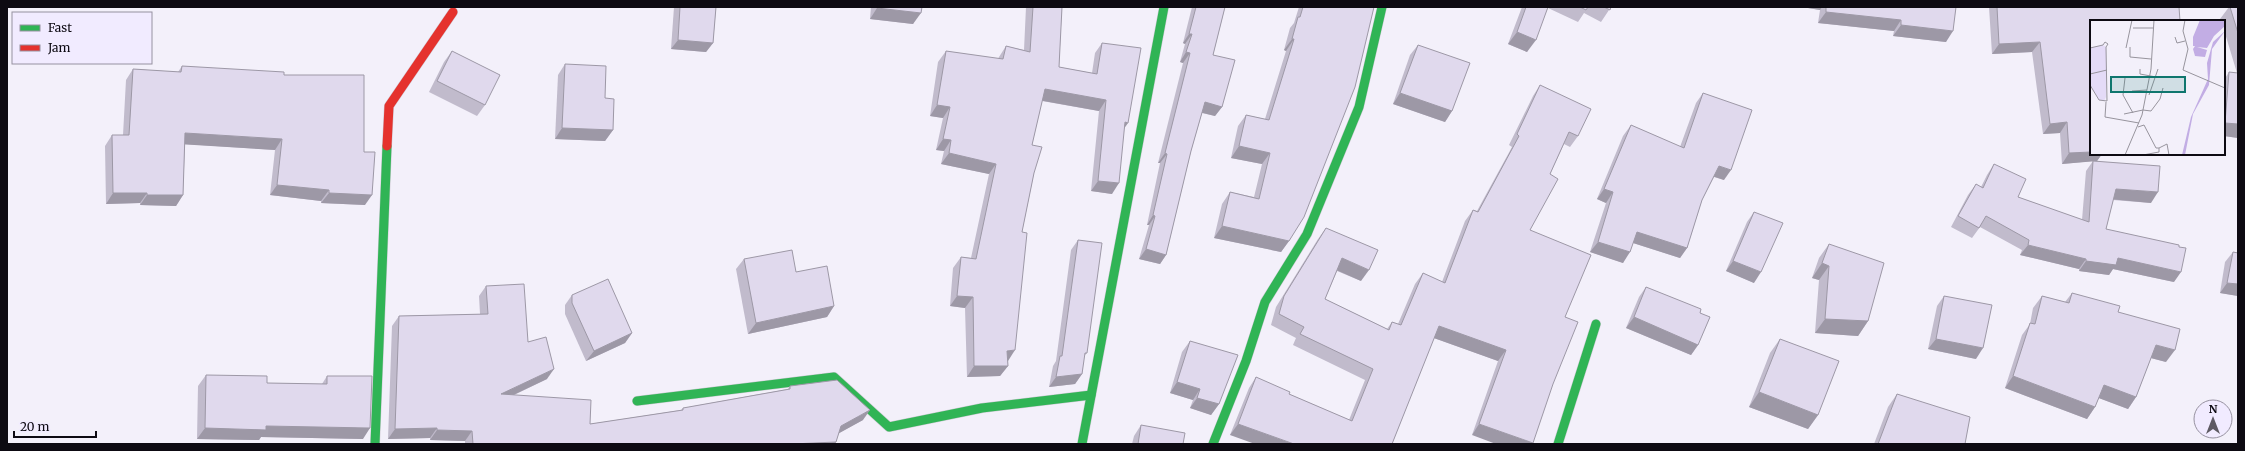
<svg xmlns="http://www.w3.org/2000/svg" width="2245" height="451" font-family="Merriweather,serif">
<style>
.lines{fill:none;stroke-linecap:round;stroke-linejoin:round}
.fast-casing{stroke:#cecbd4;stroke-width:10}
.jam-casing{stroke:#cecbd4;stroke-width:10}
.fast{stroke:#30b455;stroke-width:9}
.jam{stroke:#e5322d;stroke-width:9}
.wall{fill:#c1bbcc}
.shaded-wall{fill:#9d98a6}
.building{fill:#e0d9ed;stroke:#9d98a6}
.inset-road{fill:none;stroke:#97949d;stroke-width:1}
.view{fill:#0f766e;fill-opacity:0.15;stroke:#0f766e;stroke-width:2}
.inset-edge{fill:none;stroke:#0d0a12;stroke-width:2}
</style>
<rect width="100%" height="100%" fill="#f3f0fa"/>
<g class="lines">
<g class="fast-casing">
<g id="fast">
<polyline points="637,401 834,377 889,427 982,408 1091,395"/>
<polyline points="375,444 387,146"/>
<polyline points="1082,444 1164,7"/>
<polyline points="1213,444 1246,361 1265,302 1307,234 1359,107 1382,7"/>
<polyline points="1558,444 1596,324"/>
</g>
</g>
<g class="jam-casing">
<polyline id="jam" points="387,146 389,106 453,12"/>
</g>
<use href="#fast" class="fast"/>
<use href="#jam" class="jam"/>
</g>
<g class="wall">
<polygon points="674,7 716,7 713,43 706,52 671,49"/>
<polygon points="871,7 922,7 913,24 870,19"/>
<polygon points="1026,7 1062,7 1059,67 1092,73 1095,53 1102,43 1124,128 1112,194 1091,191 1099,111 1042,101 1032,145 1034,173 1022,232 1008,361 1008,366 1000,376 967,377 965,308 950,306 953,268 961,257 971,258 989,174 941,164 944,151 936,150 943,118 930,116 938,62 946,51 998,59 999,57 1006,46 1024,50"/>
<polygon points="1192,7 1225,7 1213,55 1222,107 1215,116 1202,113 1191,151 1166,255 1160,264 1139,259 1149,225 1147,225 1160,163 1158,163 1183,63 1180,62 1185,44 1183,43"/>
<polygon points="1299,7 1374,7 1289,241 1281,252 1214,238 1222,204 1230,192 1254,197 1262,164 1231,158 1238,126 1246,115 1265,119 1286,51 1284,50 1290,28 1294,23"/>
<polygon points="1522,7 1611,7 1601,22 1584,13 1578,22 1548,8 1527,52 1508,44"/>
<polygon points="1802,7 1956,7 1946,42 1893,36 1894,31 1818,23 1820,10"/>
<polygon points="1989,7 2179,7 2091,21 2102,154 2097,161 2151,203 2113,200 2106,229 2174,282 2113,269 2109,275 2079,271 2079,269 2020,255 2022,250 1980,227 1972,238 1951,227 1968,195 1976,184 1981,187 1987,175 1994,164 2018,197 2082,220 2086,171 2093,161 2062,164 2060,133 2043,134 2032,52 1992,54"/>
<polygon points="2229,7 2238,7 2238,138 2224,136 2224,80 2229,72 2237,73 2224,30 2224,21 2221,21 2220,19"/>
<polygon points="1418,45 1452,111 1445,122 1393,104 1410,55"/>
<polygon points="452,51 485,105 477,116 429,92 444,62"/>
<polygon points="565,64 605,98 613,130 605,141 555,139 558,75"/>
<polygon points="182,66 284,75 365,205 321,203 321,201 270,195 275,150 185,144 183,195 176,206 140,205 140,203 106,204 105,146 112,135 123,135 126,80 133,69 178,72"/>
<polygon points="1540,85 1578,136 1570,147 1564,144 1550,174 1530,230 1565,317 1472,435 1498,361 1434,338 1392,444 1230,435 1249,388 1256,377 1289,394 1349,420 1365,380 1293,345 1296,338 1271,325 1276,307 1318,239 1326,228 1361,281 1337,271 1325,299 1387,329 1392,322 1398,324 1415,284 1423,273 1442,282 1465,221 1473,210 1477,211 1512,147 1509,145 1533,96"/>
<polygon points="1703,93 1724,180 1714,177 1702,200 1687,248 1680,258 1633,243 1623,263 1590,252 1606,203 1597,199 1623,136 1631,125 1680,147 1696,103"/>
<polygon points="1754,212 1754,283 1726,271 1747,222"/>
<polygon points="1078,240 1087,353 1084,356 1082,374 1075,384 1049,387 1053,366 1056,361 1071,250"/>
<polygon points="1829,244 1868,321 1858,336 1815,333 1819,280 1812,278 1819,258"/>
<polygon points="2233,252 2238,253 2238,296 2220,293 2225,262"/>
<polygon points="744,259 834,306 827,317 748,334 736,269"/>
<polygon points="486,286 528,342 547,379 514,395 590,424 681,410 683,408 788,389 790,386 863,420 839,433 835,444 465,444 465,441 430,440 430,438 388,439 392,326 399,316 480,314 479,296"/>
<polygon points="1646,287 1700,313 1698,345 1691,355 1626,328 1639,297"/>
<polygon points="2072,293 2118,312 2166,362 2151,358 2136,397 2128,409 2099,398 2095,407 2087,419 2005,388 2022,335 2030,324 2033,308 2042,296 2065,302"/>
<polygon points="572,295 632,333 625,343 586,361 565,314 565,305"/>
<polygon points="1944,296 1976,359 1928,349 1937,306"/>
<polygon points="1780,339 1818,415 1808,429 1749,407 1770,353"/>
<polygon points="1190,341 1219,404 1211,415 1190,408 1193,400 1170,393 1182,352"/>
<polygon points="206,375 267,383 322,384 327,376 363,439 261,437 259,440 197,439 198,386"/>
<polygon points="1897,394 1965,444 1874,444 1888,407"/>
<polygon points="1141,425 1183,444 1132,444 1134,436"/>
</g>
<g class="shaded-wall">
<polygon points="1802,7 1822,7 1820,10"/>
<polygon points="877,8 921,13 913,24 870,19"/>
<polygon points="1826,12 1901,20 1894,31 1818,23"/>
<polygon points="1901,25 1953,31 1946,42 1893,36"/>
<polygon points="1517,32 1536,40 1527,52 1508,44"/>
<polygon points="1189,34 1192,34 1185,44 1183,43"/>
<polygon points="1292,39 1294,39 1286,51 1284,50"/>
<polygon points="678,40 713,43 706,52 671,49"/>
<polygon points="2040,42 2032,52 1992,54 1999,44"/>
<polygon points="1186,52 1190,53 1183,63 1180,62"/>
<polygon points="1045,89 1106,100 1099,111 1038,100"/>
<polygon points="1400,93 1452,111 1445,122 1393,104"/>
<polygon points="1205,102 1222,107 1215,116 1199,112"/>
<polygon points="937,105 950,107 943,118 930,116"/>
<polygon points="1125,122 1128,123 1121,133"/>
<polygon points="2067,122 2060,133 2043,134 2050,124"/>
<polygon points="2225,123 2238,124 2238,138 2224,136 2224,124"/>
<polygon points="562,128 613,130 605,141 555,139"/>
<polygon points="185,133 282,139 275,150 178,144"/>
<polygon points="943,139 951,140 944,151 936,150"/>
<polygon points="1239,146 1270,153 1262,164 1231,158"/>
<polygon points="2091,152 2091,154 2102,154 2097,161 2062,164 2069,153"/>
<polygon points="949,153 996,164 989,174 941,164"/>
<polygon points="1165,153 1167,154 1160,163 1158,163"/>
<polygon points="1719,166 1731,170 1724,180 1712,176"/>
<polygon points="1098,181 1119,183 1112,194 1091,191"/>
<polygon points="277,185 329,190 321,201 270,195"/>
<polygon points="1604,189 1613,192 1606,203 1597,199"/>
<polygon points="2116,189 2158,192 2151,203 2109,199"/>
<polygon points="113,193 147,193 140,203 106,204"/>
<polygon points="329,193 372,195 365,205 321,203"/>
<polygon points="147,195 183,195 176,206 140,205"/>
<polygon points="1153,215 1155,216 1149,225 1147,225"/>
<polygon points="1222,226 1289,241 1281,252 1214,238"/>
<polygon points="1637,232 1687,248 1680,258 1630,242"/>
<polygon points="1598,242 1630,252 1623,263 1590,252"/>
<polygon points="2028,245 2086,259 2079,269 2020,255"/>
<polygon points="1146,249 1166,255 1160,264 1139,259"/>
<polygon points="1342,258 1369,270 1361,281 1334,269"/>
<polygon points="2118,258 2181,272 2174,282 2113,269 2109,275 2079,271 2086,261"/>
<polygon points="1733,261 1761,272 1754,283 1726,271"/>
<polygon points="1822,263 1829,266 1819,280 1812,278"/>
<polygon points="2227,283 2238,284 2238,296 2220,293"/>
<polygon points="957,296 973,297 965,308 950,306"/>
<polygon points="834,306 827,317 748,334 756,323"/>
<polygon points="1634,317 1698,345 1691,355 1626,328"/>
<polygon points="1825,319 1868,321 1858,336 1815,333"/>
<polygon points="1439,326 1506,350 1498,361 1431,337"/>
<polygon points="632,333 625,343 586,361 594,351"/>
<polygon points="1936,339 1983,348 1976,359 1928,349"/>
<polygon points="2156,345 2175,350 2166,362 2147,357"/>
<polygon points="1015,350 1008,361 1000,361 1007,351"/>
<polygon points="974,366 1008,366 1000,376 967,377"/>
<polygon points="554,369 547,379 494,404 501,394"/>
<polygon points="1082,374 1075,384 1049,387 1056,377"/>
<polygon points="2013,376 2095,407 2087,419 2005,388"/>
<polygon points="1177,382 1200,389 1193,400 1170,393"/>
<polygon points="2104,385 2136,397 2128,409 2096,397"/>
<polygon points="1759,392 1818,415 1808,429 1749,407"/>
<polygon points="1197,398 1219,404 1211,415 1190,408"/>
<polygon points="870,410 863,420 834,436 841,426"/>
<polygon points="1238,424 1294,444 1255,444 1230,435"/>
<polygon points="1479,424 1533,443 1532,444 1496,444 1472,435"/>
<polygon points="266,426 370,428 363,439 261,437 259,440 197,439 205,428"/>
<polygon points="437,428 430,438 388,439 395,429"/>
<polygon points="437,430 472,431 465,441 430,440"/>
<polygon points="836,442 835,444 792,444"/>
</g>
<g class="building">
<polygon points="680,7 716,7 713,43 678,40"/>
<polygon points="877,7 922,7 921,13 877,8"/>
<polygon points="1033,7 1062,7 1059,67 1097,74 1102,43 1141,48 1128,123 1125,122 1119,183 1098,181 1106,100 1045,89 1032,145 1042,147 1034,173 1022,232 1027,233 1015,350 1007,351 1008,366 974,366 973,297 957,296 961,257 976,259 996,164 949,153 951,140 943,139 950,107 937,105 946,51 1003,59 1006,46 1030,52"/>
<polygon points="1196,7 1225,7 1213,55 1235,60 1222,107 1205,102 1191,151 1166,255 1146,249 1155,216 1153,215 1167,154 1165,153 1190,53 1186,52 1192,34 1189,34"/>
<polygon points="1303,7 1374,7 1355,87 1304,217 1289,241 1222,226 1230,192 1259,199 1270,153 1239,146 1246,115 1269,120 1294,39 1292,39 1298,17 1300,17"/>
<polygon points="1526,7 1548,7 1536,40 1517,32"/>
<polygon points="1580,7 1588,7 1586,10"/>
<polygon points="1604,7 1611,7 1610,10"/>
<polygon points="1826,7 1956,7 1953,31 1901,25 1901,20 1826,12"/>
<polygon points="1997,7 2179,7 2180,21 2091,21 2091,152 2069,153 2067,122 2050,124 2040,42 1999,44"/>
<polygon points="2230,7 2238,7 2238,33"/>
<polygon points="1418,45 1470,63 1452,111 1400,93"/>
<polygon points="452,51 500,75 485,105 437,81"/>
<polygon points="565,64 606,66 605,98 614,99 613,130 562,128"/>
<polygon points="182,66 284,72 284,75 364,75 364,152 375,152 372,195 329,193 329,190 277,185 282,139 185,133 183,195 147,195 147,193 113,193 112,135 129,135 133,69 181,72"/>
<polygon points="2229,72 2238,73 2238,124 2225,123"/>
<polygon points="1540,85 1591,109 1578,136 1569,132 1550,174 1558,179 1530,230 1591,255 1565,317 1578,322 1553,384 1533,443 1479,424 1506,350 1439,326 1392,444 1294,444 1238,424 1256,377 1290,392 1289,394 1352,421 1373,369 1300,334 1304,327 1279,314 1284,296 1326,228 1378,250 1369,270 1342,258 1325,299 1389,330 1392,322 1401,325 1423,273 1445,283 1473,210 1478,212 1519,136 1517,134"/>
<polygon points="1703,93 1752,110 1731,170 1719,166 1702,200 1687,248 1637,232 1630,252 1598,242 1613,192 1604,189 1631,125 1684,148"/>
<polygon points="2093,161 2160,166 2158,192 2116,189 2106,229 2179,245 2179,247 2186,248 2181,272 2118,258 2116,265 2086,261 2086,259 2028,245 2029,240 1986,216 1979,228 1958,216 1976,184 1983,188 1994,164 2026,179 2018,197 2089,222"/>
<polygon points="1754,212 1783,223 1761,272 1733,261"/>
<polygon points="1078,240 1102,243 1087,353 1085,353 1082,374 1056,377 1060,356 1062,356"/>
<polygon points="1829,244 1884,263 1868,321 1825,319 1829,266 1822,263"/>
<polygon points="792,250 796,272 827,266 834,306 756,323 744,259"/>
<polygon points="2233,252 2238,253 2238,284 2227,283"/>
<polygon points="608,279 632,333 594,351 572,303 572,295"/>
<polygon points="524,284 528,342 546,337 554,369 501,394 591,400 590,424 683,410 683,408 790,389 790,386 837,380 870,410 841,426 836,442 792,444 473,444 472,431 437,430 437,428 395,429 399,316 488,314 486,286"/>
<polygon points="1646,287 1701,309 1700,313 1710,317 1698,345 1634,317"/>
<polygon points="2072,293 2120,306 2118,312 2180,329 2175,350 2156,345 2136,397 2104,385 2095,407 2013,376 2030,323 2035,324 2042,296 2069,303"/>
<polygon points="1944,296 1992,305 1983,348 1936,339"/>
<polygon points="1780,339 1839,361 1818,415 1759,392"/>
<polygon points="1190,341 1238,355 1219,404 1197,398 1200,389 1177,382"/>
<polygon points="206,375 267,376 267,383 327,384 327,376 372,376 370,428 266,426 266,430 205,428"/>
<polygon points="1897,394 1970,417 1965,444 1878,444"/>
<polygon points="1141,425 1185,433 1183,444 1138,444"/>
</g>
<g transform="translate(2090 20)">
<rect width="135" height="135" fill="#f3f0fa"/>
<path d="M 13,25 L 16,27 L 16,77 L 14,81 L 9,80 L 0,65 L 0,28 Z" fill="#e4dbf7"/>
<path d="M 110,0 L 135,0 L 135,6 L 124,16 L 117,28 L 107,27 L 117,30 L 115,37 L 105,36 L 103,29 L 105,26 L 103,26 L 103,17 ZM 135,11 L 122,29 L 119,65 L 103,94 L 95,135 L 92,135 L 101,97 L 118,59 L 117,43 L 123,22 Z" fill="#c2ade4"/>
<path class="inset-road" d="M 95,0 L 93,11 L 98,29 L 93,50 L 135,68M 43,8 L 63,8M 85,17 L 87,23 L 95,21M 40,27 L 40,37 L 61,39M 0,28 L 13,25 L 15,22 L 18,24 L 16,27 L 17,81 L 9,80 L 0,65M 36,28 L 42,0M 50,49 L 50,54 L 66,57M 0,54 L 17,50M 35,58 L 33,75 L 43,93M 42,71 L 57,70M 59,75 L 68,49M 16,82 L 15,97 L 49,103M 34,94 L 53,90 L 61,91 L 70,79 L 73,68M 48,107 L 54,105 L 66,128 L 69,128M 35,135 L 52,95 L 61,49 L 64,0M 53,135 L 69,132 L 69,128 L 77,124 L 79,135"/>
<path class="view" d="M 21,57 L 95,57 L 95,72 L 21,72 Z"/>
<rect width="135" height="135" class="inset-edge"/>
</g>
<rect width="2245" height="451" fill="none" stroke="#0d0a12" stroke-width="16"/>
<rect x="12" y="12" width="140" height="52" fill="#f1ebff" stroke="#9691a0"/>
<rect x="20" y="25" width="20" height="6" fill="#30b455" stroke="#9691a0"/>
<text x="48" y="32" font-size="12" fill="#0d0a12">Fast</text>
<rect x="20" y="45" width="20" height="6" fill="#e5322d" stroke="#9691a0"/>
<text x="48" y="52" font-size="12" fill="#0d0a12">Jam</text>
<g transform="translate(2213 419)"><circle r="19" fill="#f1ebff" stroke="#9691a0"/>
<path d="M0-3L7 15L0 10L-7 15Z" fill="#5e5a63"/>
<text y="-6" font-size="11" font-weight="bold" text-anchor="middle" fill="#0d0a12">N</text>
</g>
<path d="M14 431v6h82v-6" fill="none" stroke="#0d0a12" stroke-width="2"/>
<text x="20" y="431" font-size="12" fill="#0d0a12" stroke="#f1ebff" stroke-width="3" paint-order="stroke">20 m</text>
</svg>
